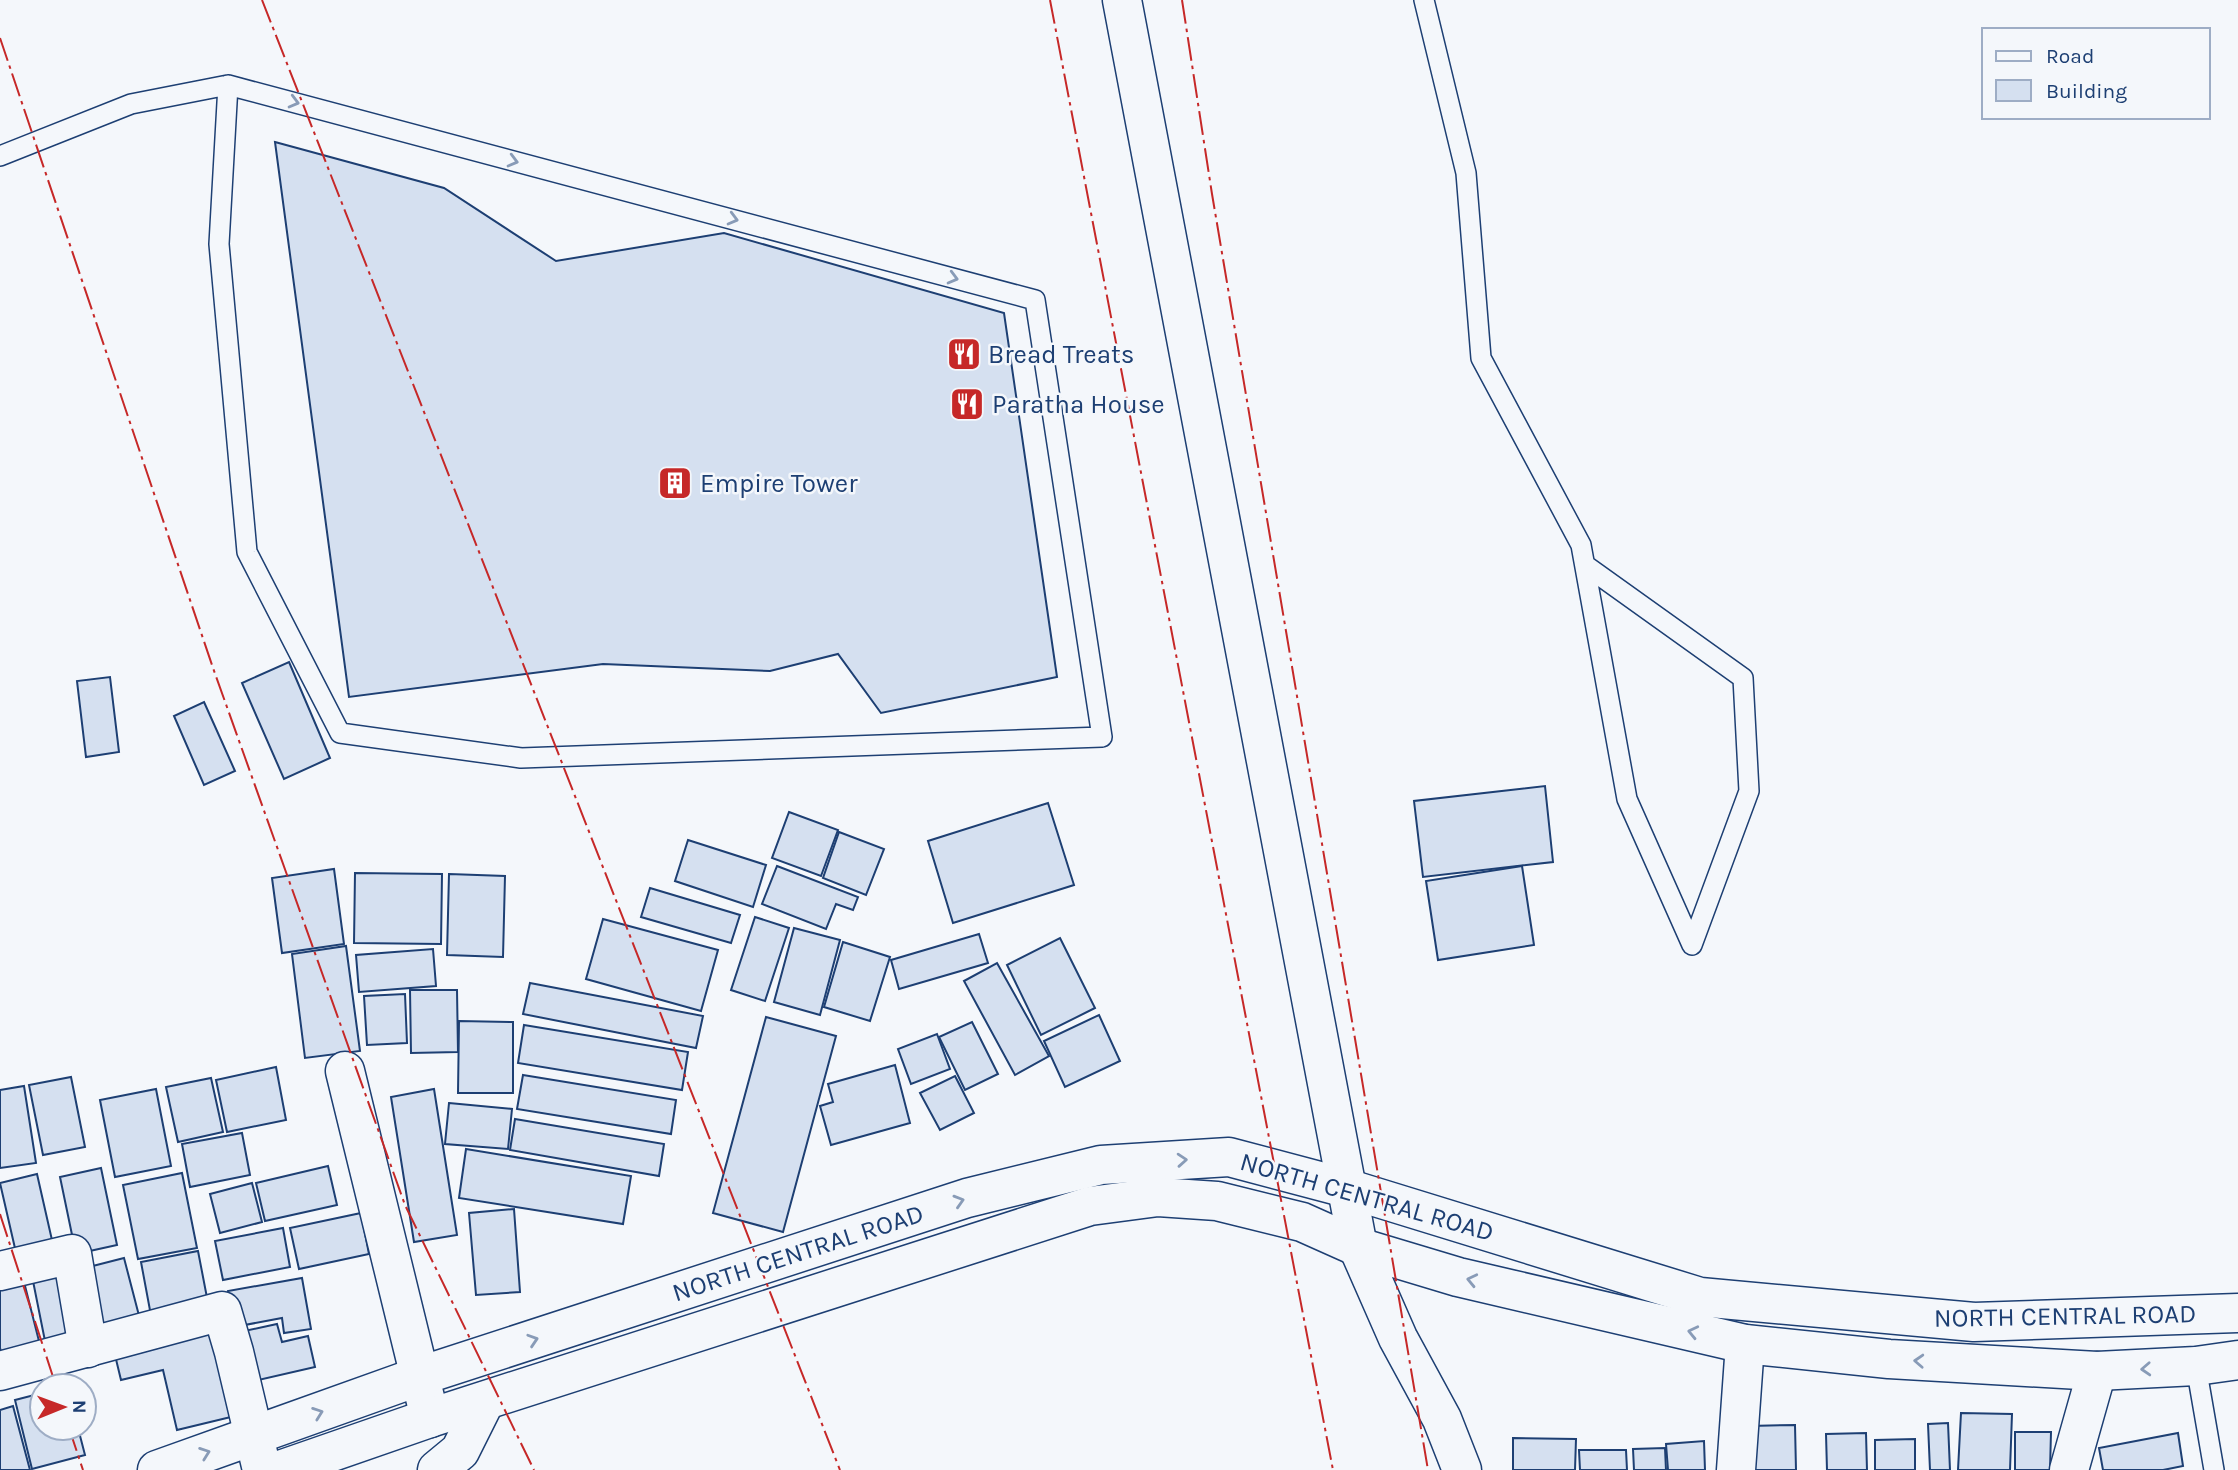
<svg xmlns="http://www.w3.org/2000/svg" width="2238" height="1470" font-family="Karla,sans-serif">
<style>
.building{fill:#d5e0f0;stroke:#1d3f73;stroke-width:2}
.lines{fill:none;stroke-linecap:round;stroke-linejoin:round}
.service-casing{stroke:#1d3f73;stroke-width:22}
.minor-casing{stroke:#1d3f73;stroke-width:41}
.secondary-casing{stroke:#1d3f73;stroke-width:41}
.service{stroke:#f4f7fb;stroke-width:19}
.minor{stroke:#f4f7fb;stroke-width:38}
.secondary{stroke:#f4f7fb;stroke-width:38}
.power{stroke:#c62828;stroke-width:2;stroke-dasharray:24 5 3.5 5;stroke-linecap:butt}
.oneway{stroke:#889bb7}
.labels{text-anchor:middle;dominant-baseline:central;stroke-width:5;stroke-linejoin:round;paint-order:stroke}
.poi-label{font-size:26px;fill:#1d3f73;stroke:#f4f7fb;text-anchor:start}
.street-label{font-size:26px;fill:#1d3f73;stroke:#f4f7fb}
</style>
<rect width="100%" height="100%" fill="#f4f7fb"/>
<g class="building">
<polygon points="275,142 444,188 556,261 724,233 1004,313 1057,677 881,713 838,654 770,671 603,664 349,697"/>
<polygon points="289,662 330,758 284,779 242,683"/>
<polygon points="110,677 119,752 86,757 77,681"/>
<polygon points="204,702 235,771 204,785 174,716"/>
<polygon points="1545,786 1553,862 1423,877 1414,801"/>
<polygon points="1048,803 1074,885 953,923 928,841"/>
<polygon points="789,812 838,830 821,876 772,858"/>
<polygon points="839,832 884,849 866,895 823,878"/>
<polygon points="688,840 766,865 753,907 675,881"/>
<polygon points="777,866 858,897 853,910 836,904 826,929 762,904"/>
<polygon points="1522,866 1534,945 1438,960 1426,881"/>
<polygon points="334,869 344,944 282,953 272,878"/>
<polygon points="355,873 442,874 441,944 354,943"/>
<polygon points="449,874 505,876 503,957 447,955"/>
<polygon points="650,888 740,915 731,943 641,917"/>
<polygon points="755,917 789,928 765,1001 731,990"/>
<polygon points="603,919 718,950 701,1011 586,979"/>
<polygon points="794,928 840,940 820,1015 774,1002"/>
<polygon points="979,934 988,963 899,989 891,960"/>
<polygon points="1060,938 1095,1008 1041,1035 1007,965"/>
<polygon points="843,942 890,957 870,1021 824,1007"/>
<polygon points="346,946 360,1051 305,1058 292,954"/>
<polygon points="433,949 436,986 359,992 356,955"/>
<polygon points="997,963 1049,1056 1015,1075 964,981"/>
<polygon points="530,983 703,1016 696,1048 523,1014"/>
<polygon points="410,990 457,990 458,1052 411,1053"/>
<polygon points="405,994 407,1043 367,1045 364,996"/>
<polygon points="1099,1015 1120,1061 1065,1087 1044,1041"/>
<polygon points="766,1017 836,1036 783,1232 713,1213"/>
<polygon points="459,1021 513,1022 513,1093 458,1093"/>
<polygon points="972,1022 998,1074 965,1090 939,1037"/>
<polygon points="524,1025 688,1052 682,1090 518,1063"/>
<polygon points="937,1034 950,1069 911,1084 898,1049"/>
<polygon points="895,1065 910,1123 831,1145 820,1106 833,1102 828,1084"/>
<polygon points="276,1067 286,1120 227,1132 216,1080"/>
<polygon points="523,1075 676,1100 671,1134 517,1109"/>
<polygon points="955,1076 974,1113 940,1130 920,1093"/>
<polygon points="71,1077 85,1147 43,1155 29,1085"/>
<polygon points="211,1078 223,1132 178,1142 166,1087"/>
<polygon points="24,1086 36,1163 0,1168 0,1090"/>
<polygon points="156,1089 171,1166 115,1177 100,1100"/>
<polygon points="434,1089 457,1235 414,1242 391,1097"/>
<polygon points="449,1103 512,1109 508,1149 445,1144"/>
<polygon points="515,1119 664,1144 659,1176 510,1150"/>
<polygon points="242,1133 250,1175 190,1187 182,1144"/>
<polygon points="466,1149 631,1176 623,1224 459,1198"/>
<polygon points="328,1166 337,1205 265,1221 256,1183"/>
<polygon points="101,1168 117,1245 76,1254 60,1177"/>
<polygon points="182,1173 197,1248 138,1259 123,1185"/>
<polygon points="37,1174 54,1249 17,1257 0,1183"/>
<polygon points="252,1183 262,1222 220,1233 210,1194"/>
<polygon points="514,1209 520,1292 476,1295 469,1213"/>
<polygon points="361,1213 369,1254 299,1269 290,1228"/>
<polygon points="283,1228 290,1267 223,1280 215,1241"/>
<polygon points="198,1251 209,1308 152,1321 141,1262"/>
<polygon points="70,1258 88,1342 47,1351 30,1266"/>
<polygon points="124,1258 143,1331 99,1342 81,1269"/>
<polygon points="21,1270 42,1353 4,1363 0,1348 0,1275"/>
<polygon points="302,1278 311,1329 284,1333 282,1318 234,1327 228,1291"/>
<polygon points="277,1324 282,1342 308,1336 315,1367 245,1383 235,1333"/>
<polygon points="213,1326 235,1416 177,1430 163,1370 121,1380 114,1351"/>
<polygon points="42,1393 42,1428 78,1428 85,1455 32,1469 15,1400"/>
<polygon points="13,1406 30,1470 0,1470 0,1410"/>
<polygon points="1961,1413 2012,1414 2010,1470 1958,1470"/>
<polygon points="1948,1423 1950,1470 1930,1470 1928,1424"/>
<polygon points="1795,1425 1796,1470 1750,1470 1749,1426"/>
<polygon points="2015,1432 2051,1432 2050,1470 2015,1470"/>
<polygon points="1866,1433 1867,1470 1827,1470 1826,1434"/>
<polygon points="2178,1433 2183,1466 2163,1470 2103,1470 2099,1448"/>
<polygon points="1513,1438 1576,1439 1575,1470 1513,1470"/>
<polygon points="1915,1439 1915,1470 1875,1470 1875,1440"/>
<polygon points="1704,1441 1705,1470 1668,1470 1666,1444"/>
<polygon points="1665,1448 1666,1470 1634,1470 1633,1449"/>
<polygon points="1579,1450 1626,1450 1627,1470 1580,1470"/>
</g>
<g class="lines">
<g class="service-casing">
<g id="service">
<polyline points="1424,0 1466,173 1481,358 1581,545 1627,799 1692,945 1749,791 1743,678 1585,565"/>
<polyline points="0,156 131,104 228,85 1035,300 1102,737 521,758 340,733 247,552 219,244 228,85"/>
<polyline points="2196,1366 2214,1470"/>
</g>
</g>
<g class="minor-casing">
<g id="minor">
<polyline points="1122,0 1358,1247 1398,1338 1442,1419 1462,1470"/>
<polyline points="345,1071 430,1418"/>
<polyline points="0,1271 72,1254 88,1348"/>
<polyline points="0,1371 222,1311 234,1352 262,1470"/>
<polyline points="437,1470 460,1451 485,1401"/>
<polyline points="1736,1470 1745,1344"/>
<polyline points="2069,1470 2097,1371"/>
</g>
</g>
<g class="secondary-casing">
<g id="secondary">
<polyline points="157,1470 420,1376 967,1198 1101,1165 1229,1157 1346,1188 1700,1297 1974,1322 2238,1313"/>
<polyline points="280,1470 430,1418 1090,1206 1158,1197 1217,1201 1302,1222 1358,1247 1458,1277 1745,1344 1889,1359 2097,1371 2196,1366 2238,1360"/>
</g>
</g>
<use href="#service" class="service"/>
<use href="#minor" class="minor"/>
<use href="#secondary" class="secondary"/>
<g class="power">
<polyline points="262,0 840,1470"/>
<polyline points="1050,0 1333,1470"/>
<polyline points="1182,0 1212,194 1428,1470"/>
<polyline points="0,38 213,668 405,1205 534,1470"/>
<polyline points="0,1214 56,1386"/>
<polyline points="69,1428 83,1470"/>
</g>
</g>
<defs><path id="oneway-chevron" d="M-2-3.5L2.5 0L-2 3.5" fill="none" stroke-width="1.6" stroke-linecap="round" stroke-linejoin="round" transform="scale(1.75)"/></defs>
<g class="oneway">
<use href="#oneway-chevron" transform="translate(294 102) rotate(15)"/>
<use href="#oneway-chevron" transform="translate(513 161) rotate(15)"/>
<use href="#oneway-chevron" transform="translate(733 219) rotate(15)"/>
<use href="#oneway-chevron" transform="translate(953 278) rotate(15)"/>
<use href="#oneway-chevron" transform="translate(1182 1160) rotate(-4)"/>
<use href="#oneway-chevron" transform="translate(959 1201) rotate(-17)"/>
<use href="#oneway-chevron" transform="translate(1472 1280) rotate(-167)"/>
<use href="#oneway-chevron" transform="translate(1693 1332) rotate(-167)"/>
<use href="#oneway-chevron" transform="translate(533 1340) rotate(-18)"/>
<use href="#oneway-chevron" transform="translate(1919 1361) rotate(-177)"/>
<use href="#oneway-chevron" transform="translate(2146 1369) rotate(177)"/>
<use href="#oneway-chevron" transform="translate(318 1413) rotate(-20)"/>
<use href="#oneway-chevron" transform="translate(205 1453) rotate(-20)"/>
</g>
<defs>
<g id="restaurant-square" transform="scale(1.75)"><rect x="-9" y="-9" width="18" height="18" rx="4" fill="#c62828" stroke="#f4f7fb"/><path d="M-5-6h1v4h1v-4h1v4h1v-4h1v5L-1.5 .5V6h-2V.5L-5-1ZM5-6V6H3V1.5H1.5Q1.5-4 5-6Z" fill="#fff"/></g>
<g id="building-square" transform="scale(1.75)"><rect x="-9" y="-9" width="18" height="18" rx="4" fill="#c62828" stroke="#f4f7fb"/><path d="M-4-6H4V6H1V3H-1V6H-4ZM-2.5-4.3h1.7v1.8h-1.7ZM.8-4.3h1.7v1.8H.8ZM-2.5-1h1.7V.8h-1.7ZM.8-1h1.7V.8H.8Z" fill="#fff"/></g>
</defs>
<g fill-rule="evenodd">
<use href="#restaurant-square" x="964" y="354"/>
<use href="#restaurant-square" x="967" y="404"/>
<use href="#building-square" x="675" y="483"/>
</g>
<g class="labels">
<g class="poi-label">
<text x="988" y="354">Bread Treats</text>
<text x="992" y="404">Paratha House</text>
<text x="700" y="483">Empire Tower</text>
</g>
<g class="street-label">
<text transform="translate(1367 1197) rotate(16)">NORTH CENTRAL ROAD</text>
<text transform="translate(798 1253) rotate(-18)">NORTH CENTRAL ROAD</text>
<text transform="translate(2065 1316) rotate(-1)">NORTH CENTRAL ROAD</text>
</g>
</g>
<rect x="1982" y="28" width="228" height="91" fill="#f4f7fb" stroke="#9eadc5" stroke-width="2"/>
<rect x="1996" y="51" width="35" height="10" fill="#f4f7fb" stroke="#9eadc5" stroke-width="2"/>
<text x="2046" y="63" font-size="21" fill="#1d3f73">Road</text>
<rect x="1996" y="80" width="35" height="21" fill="#d5e0f0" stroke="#9eadc5" stroke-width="2"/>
<text x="2046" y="98" font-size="21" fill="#1d3f73">Building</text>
<g transform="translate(63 1407) rotate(89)"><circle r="33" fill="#f4f7fb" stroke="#9eadc5" stroke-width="2"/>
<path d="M0-5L12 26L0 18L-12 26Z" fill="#c62828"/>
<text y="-10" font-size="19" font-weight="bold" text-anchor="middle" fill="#1d3f73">N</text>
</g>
</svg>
